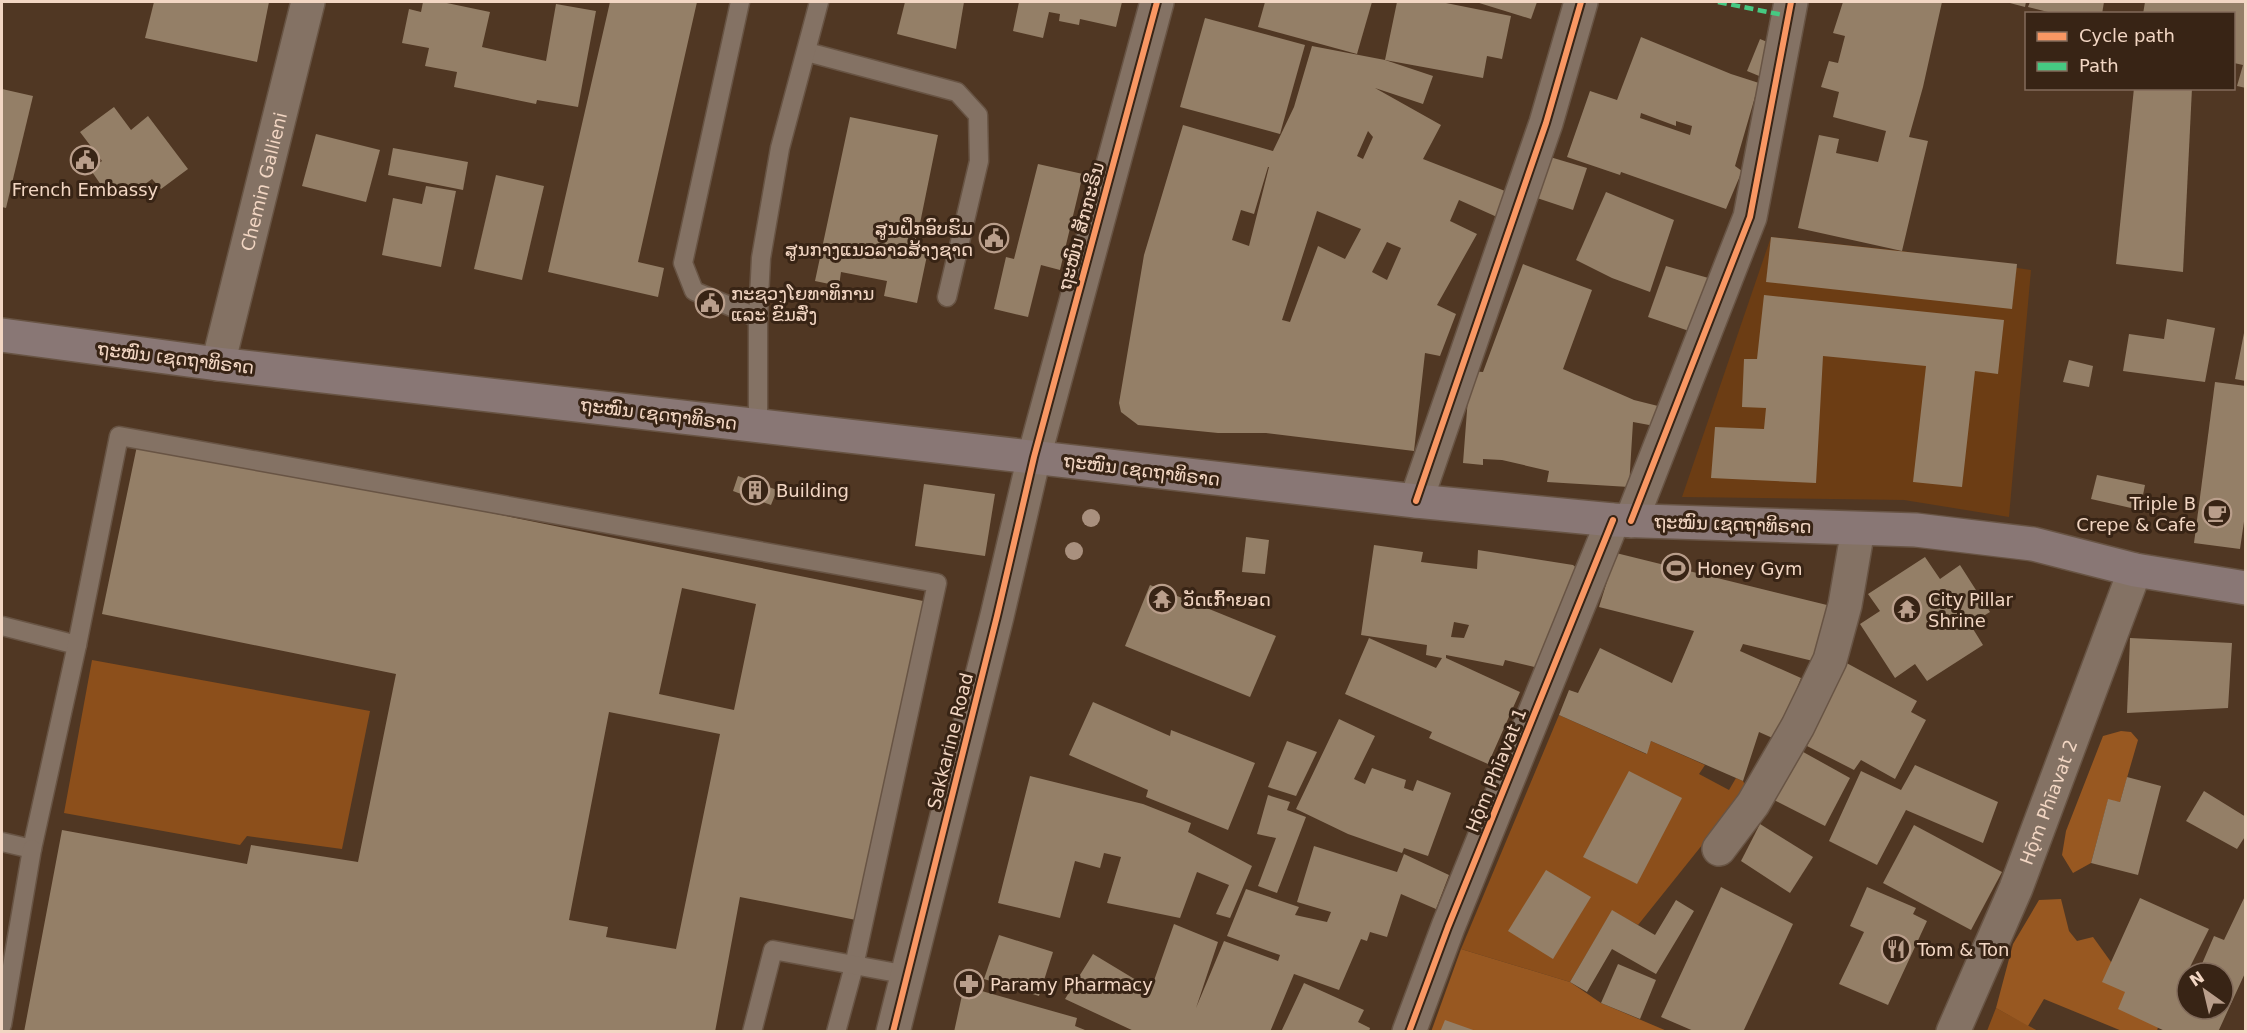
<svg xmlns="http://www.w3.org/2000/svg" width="2247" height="1033" font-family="'DejaVu Sans','Noto Sans Lao',sans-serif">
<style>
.built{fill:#6c3d14}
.green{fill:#8c4f1b}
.forest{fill:#985821}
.building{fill:#947f67;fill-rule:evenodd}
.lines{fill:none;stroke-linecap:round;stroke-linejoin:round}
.lane-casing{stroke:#685444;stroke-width:21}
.street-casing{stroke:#685444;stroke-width:36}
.primary-casing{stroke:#685444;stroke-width:36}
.lane{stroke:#847264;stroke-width:18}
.street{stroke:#847264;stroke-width:33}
.primary{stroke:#897775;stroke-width:33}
.quiet{stroke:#46c982;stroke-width:4.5;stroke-dasharray:9 4.5;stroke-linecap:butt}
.cycleway-casing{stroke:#382415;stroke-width:10}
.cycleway{stroke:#f99763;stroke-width:6}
.tree{fill:#a9907e}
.labels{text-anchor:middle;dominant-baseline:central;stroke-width:6;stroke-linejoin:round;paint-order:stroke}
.street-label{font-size:18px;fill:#f2d6c3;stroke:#382415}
.poi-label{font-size:18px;fill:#f2d6c3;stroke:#382415;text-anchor:start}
</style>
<rect width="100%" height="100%" fill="#503723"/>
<polygon class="built" points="1771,237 1902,251 2031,270 2009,517 1904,500 1682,497"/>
<g class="green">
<polygon points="92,660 370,711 342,849 247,836 240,845 64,813"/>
<polygon points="1559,715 1646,754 1651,741 1705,765 1699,774 1729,790 1736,778 1743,781 1747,789 1638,925 1612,911 1570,982 1461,949"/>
<polygon points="1996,1008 2038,1031 1987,1031"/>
</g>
<g class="forest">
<polygon points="2121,731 2131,732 2138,740 2120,802 2108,800 2091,863 2073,873 2062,855 2066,831 2103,736"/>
<polygon points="2061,899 2069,931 2077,941 2093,937 2111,962 2125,992 2158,1027 2157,1031 2122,1031 2044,999 2028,1026 1996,1008 2013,944 2039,900"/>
<polygon points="1461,949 1570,982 1601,1003 1667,1031 1431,1032"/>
</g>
<g class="building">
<polygon points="154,2 269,2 257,62 145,38"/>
<polygon points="423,2 442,2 490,12 482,47 546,61 556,4 596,11 578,107 537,100 536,104 454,87 457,72 425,66 429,48 402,43 409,9 421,12"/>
<polygon points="610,2 697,2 638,262 664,268 658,297 548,272"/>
<polygon points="905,2 964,2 956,49 897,34"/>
<polygon points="1019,2 1122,2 1116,27 1080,19 1079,25 1059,21 1060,14 1049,12 1043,38 1013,31"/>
<polygon points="1265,2 1372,2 1357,54 1258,27"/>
<polygon points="1397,2 1441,2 1511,16 1502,59 1487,56 1483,78 1385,60"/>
<polygon points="1476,2 1537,2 1531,19"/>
<polygon points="1843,2 1942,2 1923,87 1909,137 1928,141 1902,251 1798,228 1819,135 1839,139 1836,153 1878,162 1886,131 1833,117 1839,92 1821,87 1829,61 1838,63 1845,36 1833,33"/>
<polygon points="2006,2 2026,2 2025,7"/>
<polygon points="2030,2 2104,2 2102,14 2056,14 2028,7"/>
<polygon points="2145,2 2246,2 2246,88 2237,86 2243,65 2234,63 2234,14 2143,14"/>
<polygon points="1205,18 1305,45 1280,134 1180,107"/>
<path d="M 1641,37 L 1731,74 L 1759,83 L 1735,166 L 1742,171 L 1726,209 L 1621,172 L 1620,175 L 1567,157 L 1590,91 L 1617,100 ZM 1641,113 L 1676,126 L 1676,121 L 1692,126 L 1690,135 L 1640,118 Z"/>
<polygon points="1760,39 1777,46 1764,78 1747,71"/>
<path d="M 1312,46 L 1385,60 L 1433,76 L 1423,104 L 1375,88 L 1441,125 L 1423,159 L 1505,191 L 1497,217 L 1459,200 L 1450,221 L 1477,234 L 1437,305 L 1456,314 L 1440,356 L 1425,353 L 1414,451 L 1266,433 L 1218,433 L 1138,425 L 1121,412 L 1119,403 L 1144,255 L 1183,125 L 1273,151 L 1294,107 ZM 1368,131 L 1373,137 L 1363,159 L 1357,156 ZM 1268,167 L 1269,167 L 1249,246 L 1232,240 L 1241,210 L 1254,214 ZM 1317,211 L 1361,229 L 1345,259 L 1318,246 L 1290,322 L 1282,320 ZM 1387,242 L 1401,248 L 1387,280 L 1372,272 Z"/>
<polygon points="2134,88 2192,88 2183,272 2116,264"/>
<polygon points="2,89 33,96 6,208 2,207"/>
<polygon points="114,107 131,130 148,116 188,169 161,189 152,179 129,196 121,185 108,195 90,169 102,161 80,132"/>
<polygon points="850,117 938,135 916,243 929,246 917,303 884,296 887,281 841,272 839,286 815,281"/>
<polygon points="316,134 380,150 366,202 302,186"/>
<polygon points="393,148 468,162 463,190 388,175"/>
<polygon points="1550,157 1587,168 1573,210 1537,198"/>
<polygon points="1038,164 1083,174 1060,270 1041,265 1028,317 994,309 1006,257 1014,259"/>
<polygon points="496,175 544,186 522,280 474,269"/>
<polygon points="426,186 456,191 441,267 382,255 393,198 422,204"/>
<polygon points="1606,192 1674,220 1650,292 1612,278 1576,260"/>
<polygon points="1771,237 2017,264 2012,309 1766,282"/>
<polygon points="1523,264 1592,290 1563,369 1634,400 1666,408 1660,427 1633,422 1629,487 1547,482 1549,471 1502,460 1483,459 1483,465 1463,463 1470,371 1483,372"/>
<polygon points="1666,266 1712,279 1692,332 1648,317"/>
<polygon points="1764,295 2004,320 1998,374 1975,371 1962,487 1913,482 1926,366 1823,356 1816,483 1711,478 1715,427 1764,429 1766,408 1742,407 1744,359 1757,359"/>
<polygon points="2167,319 2215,328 2205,382 2123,371 2129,334 2164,339"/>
<polygon points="2244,333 2246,333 2246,381 2235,379"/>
<polygon points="2069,360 2093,366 2089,387 2063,382"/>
<polygon points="2215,382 2246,386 2246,508 2240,549 2194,543"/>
<path d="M 138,441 L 928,602 L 861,921 L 740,897 L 715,1032 L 24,1032 L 62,830 L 247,864 L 251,845 L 358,862 L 396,674 L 102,614 ZM 682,588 L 756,604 L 734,710 L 659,694 ZM 609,712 L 720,734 L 676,949 L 606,937 L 608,927 L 569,920 Z"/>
<polygon points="2097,475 2145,485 2140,510 2091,499"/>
<polygon points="738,476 777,490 771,505 733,491"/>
<polygon points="924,484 995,494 985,556 915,546"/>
<polygon points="1246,537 1269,540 1265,574 1242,572"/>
<path d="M 1374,545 L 1423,552 L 1421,562 L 1477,569 L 1478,550 L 1573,565 L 1579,570 L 1547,670 L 1505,660 L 1503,666 L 1446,655 L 1446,658 L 1520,692 L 1488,764 L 1429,738 L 1432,732 L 1345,694 L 1369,638 L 1436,668 L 1442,658 L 1426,655 L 1427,645 L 1361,635 ZM 1454,622 L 1469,625 L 1464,638 L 1451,637 Z"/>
<polygon points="1616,553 1827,605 1813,661 1743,644 1740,651 1801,678 1777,740 1759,732 1743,781 1651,741 1647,754 1559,715 1569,690 1578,693 1600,648 1672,683 1694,631 1599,607"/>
<polygon points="1925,557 1940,579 1960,565 1990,612 1970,624 1983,645 1927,681 1915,664 1895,678 1860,624 1880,611 1868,594"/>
<polygon points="1150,585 1276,636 1250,697 1125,646"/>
<polygon points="2130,638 2232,643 2228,708 2127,713"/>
<polygon points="1841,660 1917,701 1911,712 1926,720 1895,779 1861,760 1854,770 1807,746 1819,722 1810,717"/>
<polygon points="1093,702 1170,736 1171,730 1255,763 1228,830 1146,797 1148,790 1069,755"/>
<polygon points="1339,719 1375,736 1354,779 1365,784 1372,768 1406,780 1404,788 1413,791 1417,780 1451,793 1428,856 1404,848 1402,853 1348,834 1296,809"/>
<polygon points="1287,741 1317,752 1296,796 1268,787"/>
<polygon points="1796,748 1850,778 1825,826 1768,797"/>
<polygon points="1915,765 1998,802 1983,843 1906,810 1877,865 1829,841 1861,771 1901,790"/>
<polygon points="1629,771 1682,798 1637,884 1583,857"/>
<polygon points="1030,776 1143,804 1191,823 1188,832 1252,866 1230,918 1216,914 1229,885 1197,872 1180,918 1107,903 1121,857 1104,853 1100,868 1075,861 1060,918 998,903"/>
<polygon points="2127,777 2161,786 2138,875 2091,863 2108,799 2120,802"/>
<polygon points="2204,791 2246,817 2246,835 2237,849 2186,821"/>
<polygon points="1268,795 1290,802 1287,810 1306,817 1277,893 1258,886 1276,838 1257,834"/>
<polygon points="1760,824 1813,857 1790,893 1741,861"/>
<polygon points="1914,825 2002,872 1971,930 1883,883"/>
<polygon points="1314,846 1397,872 1404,854 1449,875 1436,909 1401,894 1387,937 1370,932 1367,941 1361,939 1339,990 1294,974 1270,1032 1136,1032 1065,999 1093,954 1151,989 1174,924 1218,942 1196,1008 1224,941 1278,961 1280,955 1227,936 1246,889 1299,907 1295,915 1327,922 1331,912 1297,902"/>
<polygon points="1546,870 1591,897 1553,959 1508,931"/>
<polygon points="1721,887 1793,924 1743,1032 1696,1032 1661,1017"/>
<polygon points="1867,887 1916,908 1913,914 1927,921 1888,1005 1839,984 1864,932 1850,926"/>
<polygon points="2246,894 2246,971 2218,1032 2167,1032 2118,1009 2125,992 2102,982 2140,898 2209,929 2187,973 2187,1009 2223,1009 2223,973 2198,973 2214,936 2224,940"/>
<polygon points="1676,900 1694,911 1656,974 1612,949 1587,992 1570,982 1612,910 1655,935"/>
<polygon points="999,935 1053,952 1039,996 984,979"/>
<polygon points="1618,964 1656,980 1640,1019 1601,1003"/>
<polygon points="1304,983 1364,1010 1358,1022 1370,1028 1369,1032 1281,1032"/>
<polygon points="964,986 1077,1018 1075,1026 1090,1032 954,1032"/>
<polygon points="1445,1020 1476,1031 1476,1032 1440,1032"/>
</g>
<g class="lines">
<g class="lane-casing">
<g id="lane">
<polyline points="740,2 683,263 694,291 758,318"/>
<polyline points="807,52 957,92 978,115 979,161 947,297"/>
<polyline points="758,426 758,318 761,258 780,148 819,2"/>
<polyline points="2,626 77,645"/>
<polyline points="2,842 32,849 77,645 119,436 937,583 854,966 836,1032"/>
<polyline points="2,1025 32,849"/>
<polyline points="752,1032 773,950 908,975"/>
</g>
</g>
<g class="street-casing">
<g id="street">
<path id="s1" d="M 218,364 L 308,2"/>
<polyline points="1416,501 1546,123 1581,2"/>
<polyline points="1631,521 1750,217 1791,2"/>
<polyline points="1719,849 1753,804 1798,726 1830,660 1845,605 1858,529"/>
<polyline points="893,1032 997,616 1034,457 1157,2"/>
<polyline points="1409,1032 1448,927 1613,520"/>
<path id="s2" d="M 1953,1032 L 2016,888 L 2135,570"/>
</g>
</g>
<g class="primary-casing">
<polyline id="primary" points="2,335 218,364 1416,501 1613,520 1916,530 2033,544 2135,570 2246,588"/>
</g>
<use href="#lane" class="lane"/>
<use href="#street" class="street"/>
<use href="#primary" class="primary"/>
<polyline class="quiet" points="1718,2 1788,16"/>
<g class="cycleway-casing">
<g id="cycleway">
<polyline points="1416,501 1546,123 1581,2"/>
<polyline points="1631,521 1750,217 1791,2"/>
<polyline points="893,1032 997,616 1034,457 1157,2"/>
<polyline points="1409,1032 1448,927 1613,520"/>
</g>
</g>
<use href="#cycleway" class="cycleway"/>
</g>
<g class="tree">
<circle cx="1091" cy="518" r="9"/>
<circle cx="1074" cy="551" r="9"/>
</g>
<defs>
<g id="civic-ring" transform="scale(1.5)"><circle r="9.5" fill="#382415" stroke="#b99e8b" stroke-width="1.5"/><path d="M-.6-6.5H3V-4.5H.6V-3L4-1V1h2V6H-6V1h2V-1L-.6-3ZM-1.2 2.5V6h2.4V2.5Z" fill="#b99e8b"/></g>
<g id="building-ring" transform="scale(1.5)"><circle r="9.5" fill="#382415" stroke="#b99e8b" stroke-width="1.5"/><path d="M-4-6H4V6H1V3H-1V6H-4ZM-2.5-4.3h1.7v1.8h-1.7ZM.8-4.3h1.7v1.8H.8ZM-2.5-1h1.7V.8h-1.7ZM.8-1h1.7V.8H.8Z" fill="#b99e8b"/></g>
<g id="cafe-ring" transform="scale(1.5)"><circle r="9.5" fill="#382415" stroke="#b99e8b" stroke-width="1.5"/><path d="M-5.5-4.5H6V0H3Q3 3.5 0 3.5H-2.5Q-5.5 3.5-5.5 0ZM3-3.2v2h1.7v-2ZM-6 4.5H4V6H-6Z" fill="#b99e8b"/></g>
<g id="stadium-ring" transform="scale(1.5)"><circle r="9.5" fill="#382415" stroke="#b99e8b" stroke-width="1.5"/><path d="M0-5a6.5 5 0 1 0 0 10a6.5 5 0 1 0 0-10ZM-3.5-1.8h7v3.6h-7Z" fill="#b99e8b"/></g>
<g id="temple-ring" transform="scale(1.5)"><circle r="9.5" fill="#382415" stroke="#b99e8b" stroke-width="1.5"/><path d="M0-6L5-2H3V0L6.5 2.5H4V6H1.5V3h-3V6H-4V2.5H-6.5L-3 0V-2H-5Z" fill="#b99e8b"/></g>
<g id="restaurant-ring" transform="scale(1.5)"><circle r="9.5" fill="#382415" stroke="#b99e8b" stroke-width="1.5"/><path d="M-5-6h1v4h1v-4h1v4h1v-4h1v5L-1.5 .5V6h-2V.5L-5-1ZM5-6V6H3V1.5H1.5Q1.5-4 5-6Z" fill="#b99e8b"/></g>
<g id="pharmacy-ring" transform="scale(1.5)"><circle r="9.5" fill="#382415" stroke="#b99e8b" stroke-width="1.5"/><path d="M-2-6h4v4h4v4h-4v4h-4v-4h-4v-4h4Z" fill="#b99e8b"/></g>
</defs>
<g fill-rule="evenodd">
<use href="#civic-ring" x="85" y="160"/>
<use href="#civic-ring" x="994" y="238"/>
<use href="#civic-ring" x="710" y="303"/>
<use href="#building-ring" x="755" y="490"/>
<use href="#cafe-ring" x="2217" y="513"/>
<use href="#stadium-ring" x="1676" y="568"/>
<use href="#temple-ring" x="1162" y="599"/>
<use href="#temple-ring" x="1907" y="609"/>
<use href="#restaurant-ring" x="1896" y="949"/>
<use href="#pharmacy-ring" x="969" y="984"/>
</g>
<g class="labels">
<g class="street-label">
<text stroke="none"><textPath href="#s1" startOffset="188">Chemin Gallieni</textPath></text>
<text transform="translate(1081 226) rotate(-75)">ຖະໜົນ ສັກກະຣິນ</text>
<text transform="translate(176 358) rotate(7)">ຖະໜົນ ເຊດຖາທິຣາດ</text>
<text transform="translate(659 414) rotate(7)">ຖະໜົນ ເຊດຖາທິຣາດ</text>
<text transform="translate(1142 470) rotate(7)">ຖະໜົນ ເຊດຖາທິຣາດ</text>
<text transform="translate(1733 524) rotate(2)">ຖະໜົນ ເຊດຖາທິຣາດ</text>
<text transform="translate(950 741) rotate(-76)">Sakkarine Road</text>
<text transform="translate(1496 770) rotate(-68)">Hǭm Phīavat 1</text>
<text stroke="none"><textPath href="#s2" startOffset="249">Hǭm Phīavat 2</textPath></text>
</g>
<g class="poi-label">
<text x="85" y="189" text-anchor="middle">French Embassy</text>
<text x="973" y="228" text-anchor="end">ສູນຝຶກອົບຮົມ<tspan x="973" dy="21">ສູນກາງແນວລາວສ້າງຊາດ</tspan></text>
<text x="731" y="293">ກະຊວງໂຍທາທິການ<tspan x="731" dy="21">ແລະ ຂົນສົ່ງ</tspan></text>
<text x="776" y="490">Building</text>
<text x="2196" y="503" text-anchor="end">Triple B<tspan x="2196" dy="21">Crepe &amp; Cafe</tspan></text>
<text x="1697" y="568">Honey Gym</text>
<text x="1183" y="599">ວັດເກົ້າຍອດ</text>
<text x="1928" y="599">City Pillar<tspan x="1928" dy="21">Shrine</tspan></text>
<text x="1917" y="949">Tom &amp; Ton</text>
<text x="990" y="984">Paramy Pharmacy</text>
</g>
</g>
<rect width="2247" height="1033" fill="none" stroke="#f2d6c3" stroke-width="6"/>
<rect x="2025" y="12" width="210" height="78" fill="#382415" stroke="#826b5b" stroke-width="1.5"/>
<rect x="2037" y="32" width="30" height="9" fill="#f99763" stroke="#826b5b" stroke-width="1.5"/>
<text x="2079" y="42" font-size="18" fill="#f2d6c3">Cycle path</text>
<rect x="2037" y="62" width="30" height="9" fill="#46c982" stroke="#826b5b" stroke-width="1.5"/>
<text x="2079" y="72" font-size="18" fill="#f2d6c3">Path</text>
<g transform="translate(2205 991) rotate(326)"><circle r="28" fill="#382415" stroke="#826b5b" stroke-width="1.5"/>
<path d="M0-4.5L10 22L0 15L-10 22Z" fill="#b99e8b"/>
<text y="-9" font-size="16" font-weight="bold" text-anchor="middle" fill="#f2d6c3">N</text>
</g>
</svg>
